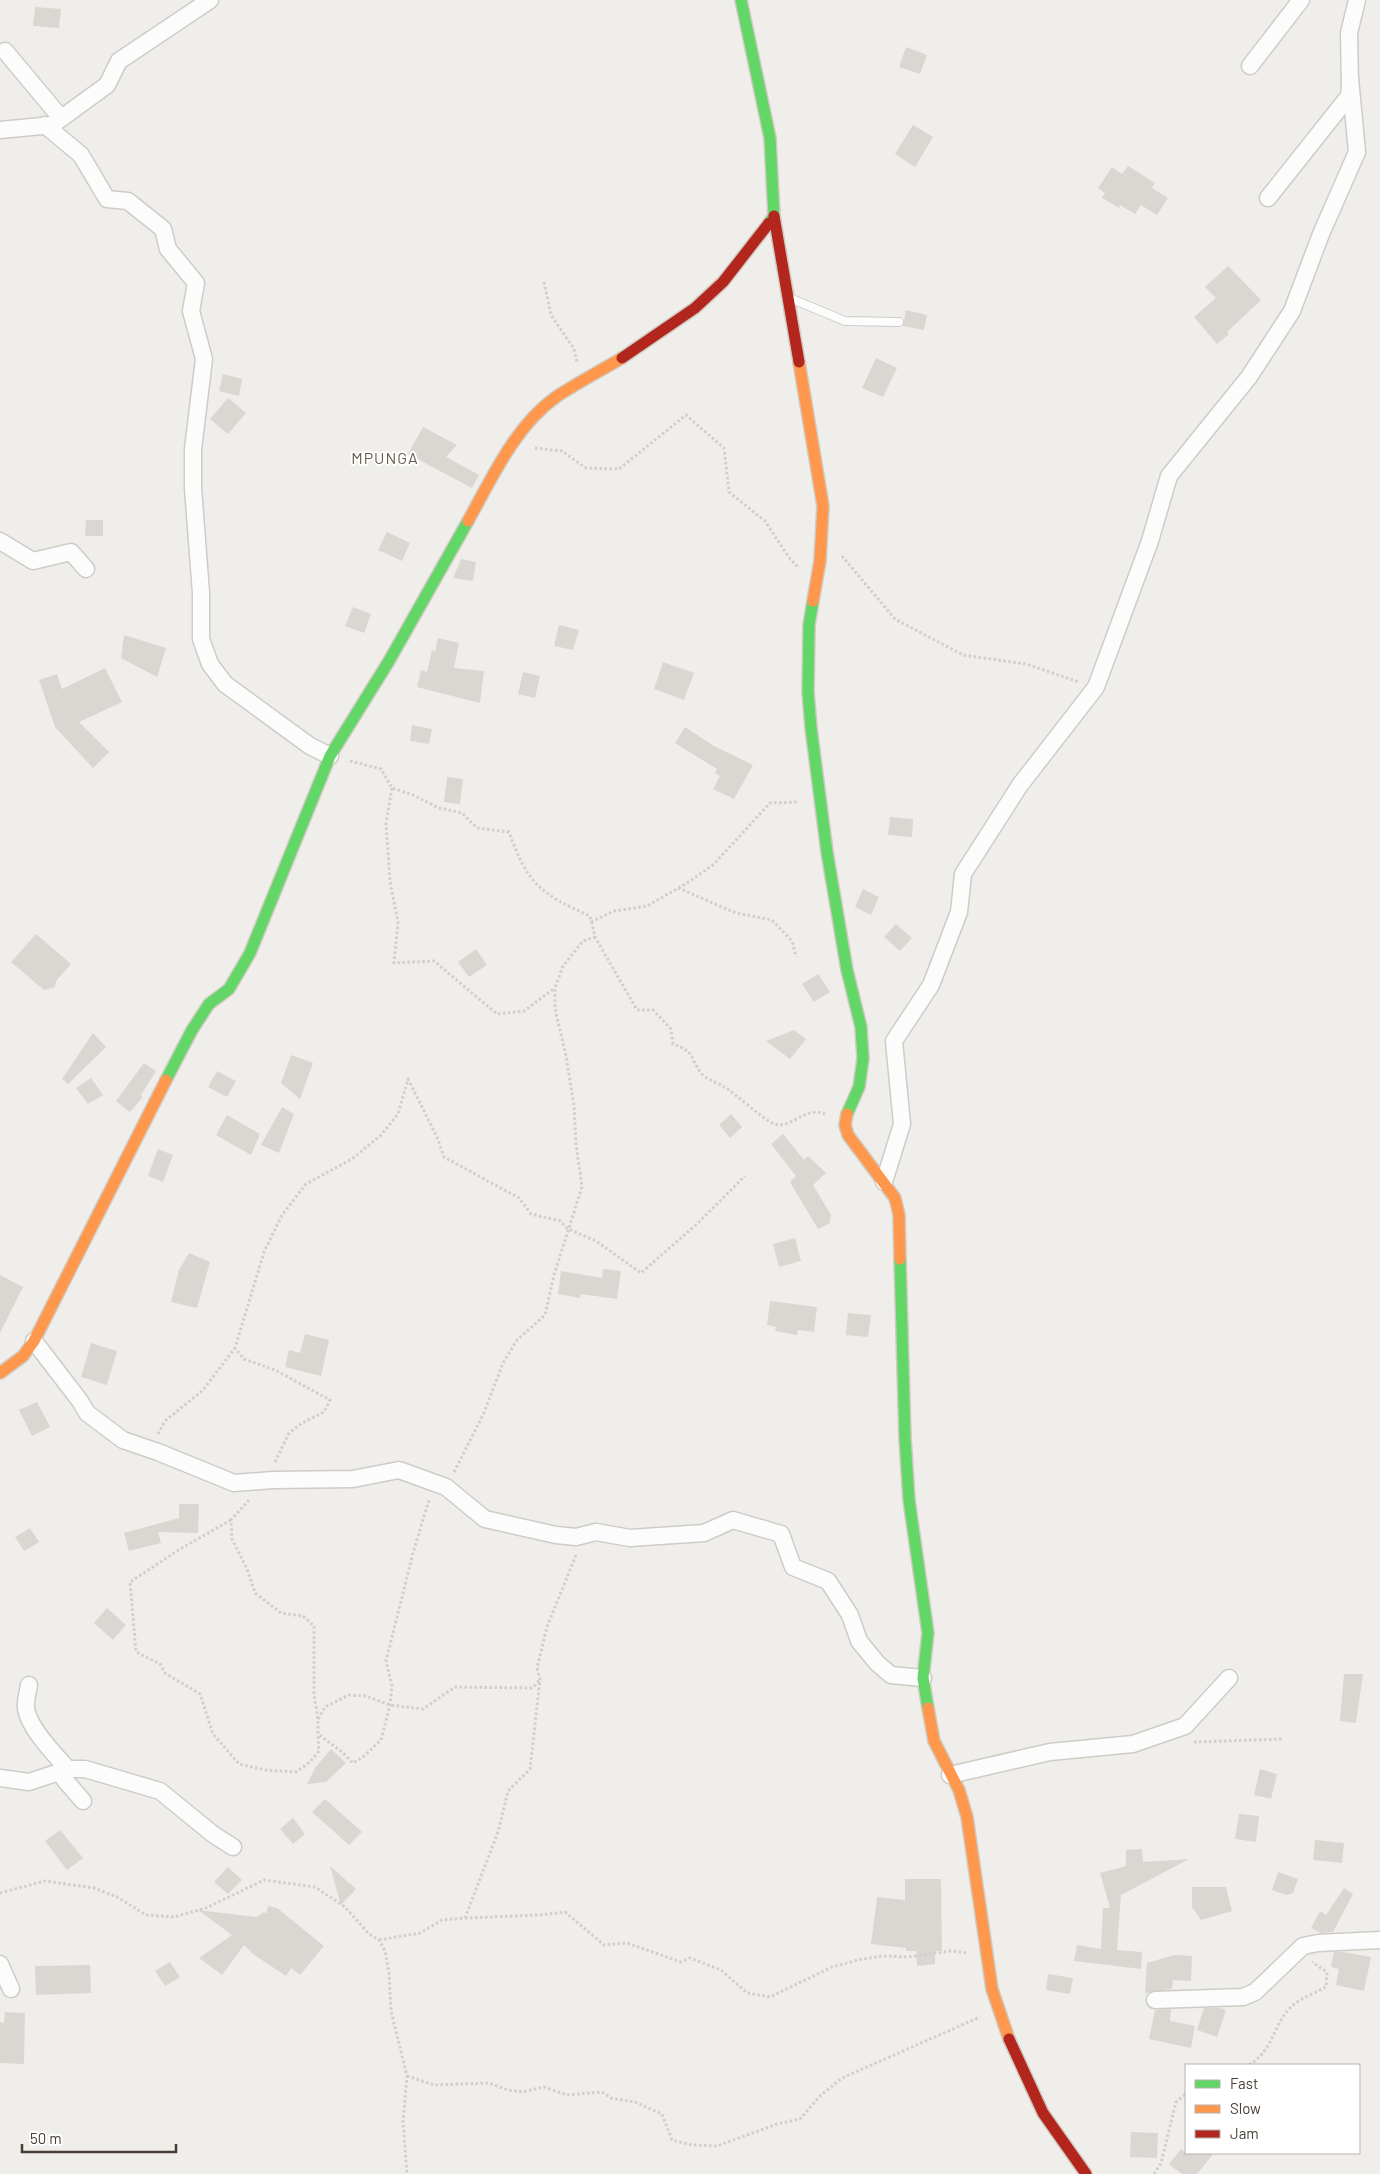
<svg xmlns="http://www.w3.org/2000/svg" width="1380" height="2174" font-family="Barlow,sans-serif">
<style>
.building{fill:#dad7d2}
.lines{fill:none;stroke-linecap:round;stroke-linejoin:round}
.lane-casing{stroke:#ceccc7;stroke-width:10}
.street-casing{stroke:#ceccc7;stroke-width:19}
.fast-casing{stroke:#d0cbc1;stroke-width:14}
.slow-casing{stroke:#d0cbc1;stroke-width:14}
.jam-casing{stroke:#d0cbc1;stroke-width:14}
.path{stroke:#d1cecb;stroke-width:3;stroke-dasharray:2.5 2.5;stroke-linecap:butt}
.lane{stroke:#fdfcfc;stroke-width:8}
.street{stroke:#fdfcfc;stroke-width:16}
.fast{stroke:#63d668;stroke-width:11}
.slow{stroke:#ff974d;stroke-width:11}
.jam{stroke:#b3261e;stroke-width:11}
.labels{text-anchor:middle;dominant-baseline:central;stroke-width:4;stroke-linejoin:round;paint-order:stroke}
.quarter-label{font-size:16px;letter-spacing:1px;fill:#695c4d;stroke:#fff}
</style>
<rect width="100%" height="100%" fill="#f0eeea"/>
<g class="building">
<polygon points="35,7 61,9 59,28 33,26"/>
<polygon points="906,47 927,55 920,74 899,67"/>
<polygon points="913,125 933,137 915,167 895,154"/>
<polygon points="1128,166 1155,183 1152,188 1168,198 1157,215 1141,205 1135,214 1120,205 1119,208 1102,198 1105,193 1098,188 1112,167 1122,174"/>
<polygon points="1228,266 1261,300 1227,332 1229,334 1217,344 1194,317 1216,298 1205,287"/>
<polygon points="906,310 927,315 924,330 903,326"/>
<polygon points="876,358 897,368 883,397 862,388"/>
<polygon points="223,374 242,379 239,396 219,391"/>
<polygon points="228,398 246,413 228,434 210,419"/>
<polygon points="423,427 457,445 446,457 479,475 472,488 408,454"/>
<polygon points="86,520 103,520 103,536 85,536"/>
<polygon points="387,532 410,543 402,561 378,550"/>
<polygon points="461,559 476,562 473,581 453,578"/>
<polygon points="353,607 371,614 364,633 345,626"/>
<polygon points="559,625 579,630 573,650 554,646"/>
<polygon points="124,635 166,648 157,677 121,658"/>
<polygon points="438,638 459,643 454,668 484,671 480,703 417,687 421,670 427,672 432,650 435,651"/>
<polygon points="663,662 694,673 684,700 654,689"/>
<polygon points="105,668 122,702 79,722 109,752 93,768 55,727 39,680 57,674 62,689"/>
<polygon points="523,672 540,676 535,698 518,694"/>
<polygon points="412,725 432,729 429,744 410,741"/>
<polygon points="685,727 714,746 753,765 734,799 713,789 720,776 715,773 717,769 675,743"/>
<polygon points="447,777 463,779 460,804 444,802"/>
<polygon points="890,817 913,819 912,837 888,835"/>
<polygon points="863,889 879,897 871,915 855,907"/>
<polygon points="896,924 912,938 900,951 884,937"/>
<polygon points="36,934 71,964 56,981 55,987 44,990 11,962"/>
<polygon points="476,949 487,965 469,977 458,962"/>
<polygon points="818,974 830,992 814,1002 802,984"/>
<polygon points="794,1030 806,1039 790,1059 766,1041"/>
<polygon points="93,1033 106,1047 68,1084 62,1079"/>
<polygon points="291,1055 313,1063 300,1099 281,1083"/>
<polygon points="144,1063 156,1071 141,1095 142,1098 130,1112 116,1101"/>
<polygon points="217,1071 236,1081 227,1097 208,1087"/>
<polygon points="91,1078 103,1095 88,1104 76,1088"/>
<polygon points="282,1107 294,1114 279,1153 261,1145"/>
<polygon points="731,1114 742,1127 730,1138 719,1125"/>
<polygon points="227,1115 260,1134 251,1155 216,1135"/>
<polygon points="783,1134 804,1160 808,1156 826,1173 813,1185 831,1215 830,1223 818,1229 790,1182 796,1176 771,1144"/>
<polygon points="158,1149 173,1155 163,1182 148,1176"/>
<polygon points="795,1238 801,1261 779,1267 773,1244"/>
<polygon points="189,1253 210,1262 197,1308 171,1302 179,1270"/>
<polygon points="603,1269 621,1271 617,1299 581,1294 580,1298 558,1294 561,1271 602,1278"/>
<polygon points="0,1275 23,1287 0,1333"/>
<polygon points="770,1301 817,1307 814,1332 798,1330 797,1335 775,1331 776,1327 767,1325"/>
<polygon points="848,1313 871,1315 868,1337 846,1335"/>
<polygon points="305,1334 329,1340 321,1376 285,1367 289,1350 300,1353"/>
<polygon points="91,1343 117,1351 107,1385 81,1377"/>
<polygon points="37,1402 50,1427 32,1436 19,1410"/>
<polygon points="179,1504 199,1504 198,1533 158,1532 161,1543 129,1551 124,1533 179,1518"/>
<polygon points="30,1528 39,1542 24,1551 15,1537"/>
<polygon points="107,1608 126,1625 113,1640 94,1623"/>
<polygon points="1344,1674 1363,1674 1356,1723 1340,1721"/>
<polygon points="331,1749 346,1763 326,1782 307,1784 315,1768"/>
<polygon points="1260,1769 1277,1774 1271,1799 1254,1795"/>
<polygon points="325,1799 362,1832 349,1845 312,1812"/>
<polygon points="1239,1814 1259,1816 1256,1842 1235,1839"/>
<polygon points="293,1818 305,1834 293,1844 280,1829"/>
<polygon points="60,1830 83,1858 67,1870 45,1841"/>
<polygon points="1315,1840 1344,1843 1342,1863 1313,1860"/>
<polygon points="1142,1849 1143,1862 1189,1859 1121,1895 1117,1950 1142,1952 1141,1969 1074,1961 1077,1945 1101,1949 1103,1908 1110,1908 1100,1873 1126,1866 1126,1850"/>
<polygon points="330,1866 356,1889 341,1905"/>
<polygon points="228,1867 242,1880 228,1894 214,1882"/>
<polygon points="1278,1872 1298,1879 1293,1893 1286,1895 1272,1890"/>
<polygon points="905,1879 941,1879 942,1951 935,1951 935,1964 917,1966 916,1951 906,1951 906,1948 871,1944 877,1897 905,1900"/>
<polygon points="1192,1887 1226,1887 1232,1911 1201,1920 1192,1907"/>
<polygon points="1344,1888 1353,1894 1333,1932 1321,1933 1311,1928 1320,1911 1326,1915"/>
<polygon points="268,1906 277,1908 324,1946 300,1975 291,1968 286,1976 253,1954 244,1945 222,1975 199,1958 232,1935 198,1910 256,1917 264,1912 266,1914"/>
<polygon points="1334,1952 1343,1952 1371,1957 1364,1991 1336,1985 1339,1969 1331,1967"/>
<polygon points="1174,1955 1192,1956 1191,1981 1173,1980 1172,1989 1145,1993 1147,1963"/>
<polygon points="170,1962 180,1977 165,1986 155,1971"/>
<polygon points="90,1965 91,1993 36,1995 35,1966"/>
<polygon points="1048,1974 1073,1978 1070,1994 1046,1990"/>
<polygon points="1204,2008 1220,2008 1226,2010 1217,2037 1197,2030"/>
<polygon points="1171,2009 1170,2021 1195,2026 1191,2048 1149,2039 1155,2010"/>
<polygon points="5,2012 25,2013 24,2064 0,2063 0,2022 4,2023"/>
<polygon points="1131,2132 1158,2133 1157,2158 1130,2157"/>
<polygon points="1181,2149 1186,2153 1214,2153 1197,2174 1182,2174 1169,2164"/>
</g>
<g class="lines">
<g class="lane-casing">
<polyline id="lane" points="792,299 845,321 899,322"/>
</g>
<g class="street-casing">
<g id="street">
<polyline points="5,51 61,118"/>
<polyline points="1250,66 1301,0"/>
<polyline points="45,125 81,155 107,199 128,201 163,229 168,249 196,283 191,311 204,359 193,449 193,488 201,593 201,639 210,664 225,684 310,746 330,756"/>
<polyline points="0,130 52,125 107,85 119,61 210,0"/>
<polyline points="1268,198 1349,96 1350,87 1349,33 1357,0"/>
<polyline points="0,541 33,561 71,552 86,569"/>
<polyline points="884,1182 902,1124 894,1041 931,985 959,912 963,874 1020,785 1096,687 1150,541 1169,476 1249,377 1292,311 1321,234 1357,152 1350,78"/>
<polyline points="34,1341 80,1401 87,1413 123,1440 158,1452 234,1483 273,1480 353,1479 399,1470 446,1487 485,1519 556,1535 576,1537 596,1532 630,1538 704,1533 733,1520 781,1534 793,1567 828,1581 850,1615 859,1641 877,1663 891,1675 923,1678"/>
<path d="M 29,1685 C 28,1692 25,1701 26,1708 C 28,1727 55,1755 68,1769 L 64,1779 L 83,1801"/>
<polyline points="950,1775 1050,1752 1133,1744 1156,1736 1185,1726 1229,1678"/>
<polyline points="0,1778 29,1782 68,1769 85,1769 160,1791 214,1835 233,1847"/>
<polyline points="0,1964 11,1989"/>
<polyline points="1155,2000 1243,1997 1255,1992 1303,1946 1318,1943 1380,1940"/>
</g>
</g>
<g class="fast-casing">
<g id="fast">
<polyline points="741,0 770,138 774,216 769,223"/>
<polyline points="813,601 809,625 808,692 811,728 827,852 847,970 861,1027 863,1059 859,1087 847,1114"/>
<polyline points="166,1080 192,1030 209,1004 229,989 250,953 330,756 389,661 468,521"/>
<polyline points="900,1259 905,1438 909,1500 928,1633 923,1678 928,1708"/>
</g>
</g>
<g class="slow-casing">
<g id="slow">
<polyline points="799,362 823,506 820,561 813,601"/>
<path d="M 468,521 C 492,478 515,426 556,397 C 577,383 600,371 622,358"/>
<polyline points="847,1114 845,1125 848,1135 895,1198 899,1215 900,1259"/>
<polyline points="0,1373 23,1356 34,1341 166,1080"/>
<polyline points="928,1708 934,1741 959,1790 967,1817 992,1989 1009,2039"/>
</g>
</g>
<g class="jam-casing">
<g id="jam">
<polyline points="774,216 799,362"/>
<polyline points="622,358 695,308 723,282 769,223"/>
<polyline points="1009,2039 1043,2113 1086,2174"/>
</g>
</g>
<g class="path">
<polyline points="544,282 551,315 574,349 577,362"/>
<polyline points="535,448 562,451 586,468 619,469 686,415 724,448 729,492 765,521 790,559 798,567"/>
<polyline points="842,556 895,619 963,655 1026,664 1079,682"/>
<path d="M 350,761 L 381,769 L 392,788 L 413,795 L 439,808 L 462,813 L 477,828 L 509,832 C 527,883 540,894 590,916 L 595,937 L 637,1010 L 653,1010 L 671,1029 L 673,1044 C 696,1052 689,1057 701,1073 C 706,1080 717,1082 724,1087 C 736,1094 764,1120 774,1124 C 792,1129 805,1106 825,1114"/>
<polyline points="392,788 386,823 390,882 398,922 394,963 434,961 497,1014 524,1011 555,988"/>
<polyline points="678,888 736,913 772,920 792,941 796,957"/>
<polyline points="591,922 614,911 647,906 687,883 713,865 770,803 799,802"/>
<polyline points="158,1434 165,1421 203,1390 235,1348"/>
<polyline points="275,1462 289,1433 302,1423 324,1412 330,1400 275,1370 244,1359 235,1348 264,1252 282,1215 306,1184 352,1159 381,1135 398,1114 408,1079 437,1137 444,1157 519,1198 531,1214 560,1221 568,1229 596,1241 641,1273 698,1223 745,1176"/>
<polyline points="454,1472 483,1415 503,1363 517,1340 545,1315 554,1275 582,1187 576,1144 574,1106 566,1056 555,1009 555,988 563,966 583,941 595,937"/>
<polyline points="249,1500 231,1520 232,1539 247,1569 255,1593 281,1613 303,1616 314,1626 314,1695 318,1719 318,1734 342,1752 353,1763 363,1757 381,1740 390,1705 392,1686 386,1661 413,1553 429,1500"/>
<polyline points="231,1520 180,1549 130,1582 136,1652 160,1664 165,1673 200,1694 213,1734 239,1764 265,1770 296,1772 310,1762 319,1751 318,1735"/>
<polyline points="318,1719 325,1707 349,1695 366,1696 390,1705 423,1709 455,1687 532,1688 540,1680"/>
<polyline points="1194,1742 1284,1739"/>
<polyline points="0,1893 45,1881 94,1888 117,1897 146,1915 174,1917 206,1908 264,1880 315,1887 345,1907 369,1934 379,1940 385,1951 389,1973 391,2011 407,2076 403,2122 407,2174"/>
<polyline points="465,1918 539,1915 565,1912 604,1945 627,1943 681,1962 690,1958 721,1970 747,1993 770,1997 832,1967 858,1960 882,1956 908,1957 951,1951 967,1953"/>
<polyline points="379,1940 420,1933 442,1920 465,1918 498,1832 508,1791 530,1769 540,1679 537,1668 547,1627 576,1555"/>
<path d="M 1249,2065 C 1275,2049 1273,2023 1292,2006 C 1301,1998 1315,1993 1326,1987 L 1327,1972 L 1312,1962"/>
<polyline points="407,2076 434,2085 489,2083 508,2090 522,2092 544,2087 567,2095 602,2092 611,2098 635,2102 662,2114 672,2140 692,2145 717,2146 777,2124 800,2119 820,2096 842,2078 980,2017"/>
<polyline points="1154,2174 1161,2163 1176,2102 1186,2094"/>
</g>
<use href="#lane" class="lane"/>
<use href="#street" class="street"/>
<use href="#fast" class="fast"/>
<use href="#slow" class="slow"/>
<use href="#jam" class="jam"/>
</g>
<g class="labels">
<g class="quarter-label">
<text x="385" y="457">MPUNGA</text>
</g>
</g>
<rect x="1185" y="2064" width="175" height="90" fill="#ffffff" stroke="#b5b2af"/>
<rect x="1195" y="2080" width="25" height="8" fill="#63d668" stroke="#b5b2af"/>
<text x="1230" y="2089" font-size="15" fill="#473f36">Fast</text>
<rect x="1195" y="2105" width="25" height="8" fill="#ff974d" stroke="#b5b2af"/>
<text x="1230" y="2114" font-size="15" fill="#473f36">Slow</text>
<rect x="1195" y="2130" width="25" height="8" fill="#b3261e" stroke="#b5b2af"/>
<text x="1230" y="2139" font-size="15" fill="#473f36">Jam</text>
<path d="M22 2144v8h154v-8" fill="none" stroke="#473f36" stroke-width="2.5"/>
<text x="30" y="2144" font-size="15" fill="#473f36" stroke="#ffffff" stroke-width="4" paint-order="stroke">50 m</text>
</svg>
